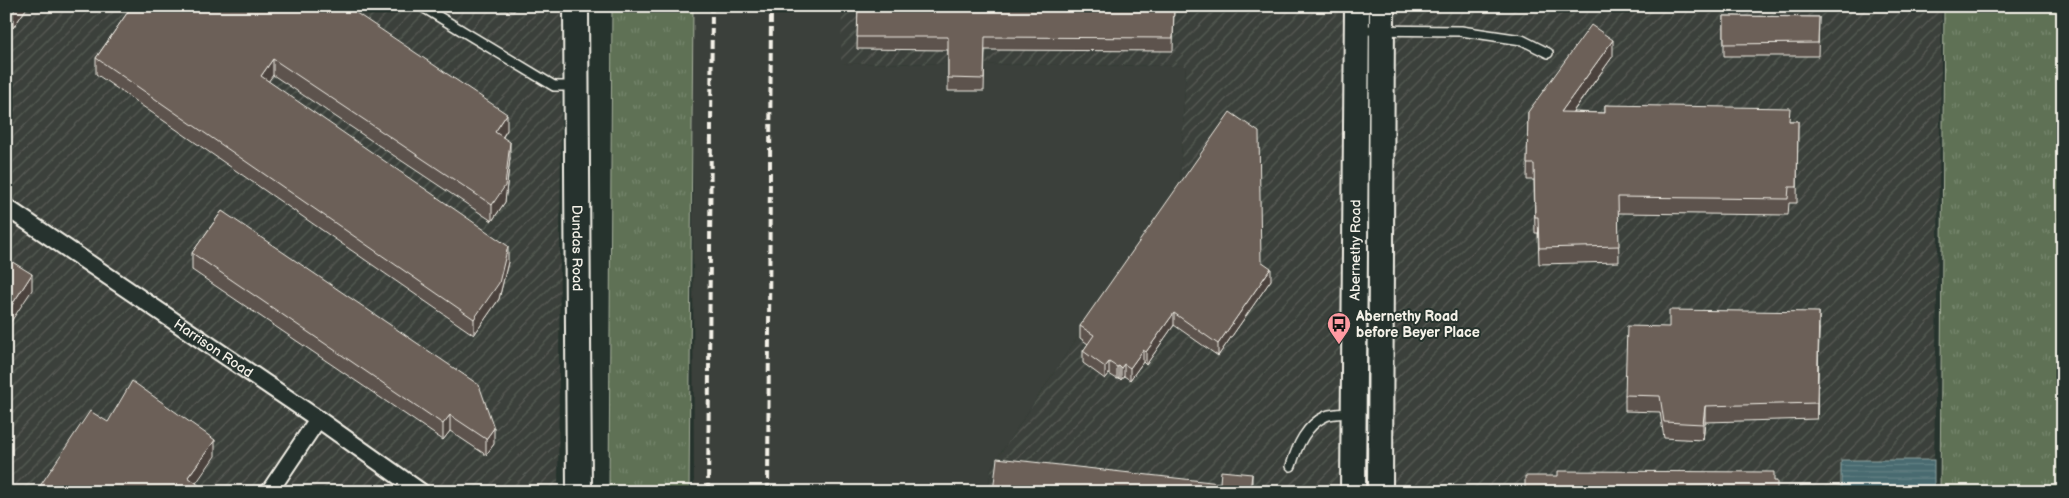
<svg xmlns="http://www.w3.org/2000/svg" width="2069" height="498" font-family="'Balsamiq Sans',sans-serif">
<style>
.built{fill:#3b403a}
.industrial{fill:url(#industrial-furrows)}
.grass{fill:url(#grass-tufts);stroke:#a9b19e}
.water{fill:url(#water-rules);stroke:#8da1a0}
.lines{fill:none;stroke-linecap:round;stroke-linejoin:round}
.lane-casing{stroke:#f4f1e8;stroke-width:12}
.street-casing{stroke:#f4f1e8;stroke-width:20}
.secondary-casing{stroke:#f4f1e8;stroke-width:28}
.lane{stroke:#26332d;stroke-width:9}
.street{stroke:#26332d;stroke-width:16}
.secondary{stroke:#26332d;stroke-width:24}
.rail{stroke:#f4f1e8;stroke-width:4;stroke-dasharray:8 4;stroke-linecap:butt}
.wall{fill:#5d534d;stroke:#f4f1e8}
.shaded-wall{fill:#4c433e;stroke:#f4f1e8}
.building{fill:#6c6059;stroke:#f4f1e8}
.labels{text-anchor:middle;dominant-baseline:central;stroke-width:4;stroke-linejoin:round;paint-order:stroke}
.street-label{font-size:14px;fill:#f4f1e8;stroke:#26332d}
.poi-label{font-size:14px;font-weight:bold;fill:#f4f1e8;stroke:#26332d;text-anchor:start}
</style>
<defs>
<pattern id="industrial-furrows" width="10" height="10" patternUnits="userSpaceOnUse" patternTransform="scale(1.25)"><rect width="10" height="10" fill="#3b403a"/><path d="M-1 1l2-2M0 10L10 0M9 11l2-2" fill="none" stroke="#585c56"/></pattern>
<pattern id="grass-tufts" width="24" height="20" patternUnits="userSpaceOnUse" patternTransform="scale(1.25)"><rect width="24" height="20" fill="#5e7154"/><path d="M3 7l-1-3M5 7V3M7 7l1-3M15 17l-1-3M17 17v-4M19 17l1-3" fill="none" stroke="#76866d"/></pattern>
<pattern id="water-rules" width="6" height="5" patternUnits="userSpaceOnUse" patternTransform="scale(1.25)"><rect width="6" height="5" fill="#496b70"/><path d="M0 2.5h6" fill="none" stroke="#648184"/></pattern>
</defs>
<rect width="100%" height="100%" fill="#26332d"/>
<filter id="ink" filterUnits="userSpaceOnUse"><feTurbulence type="fractalNoise" baseFrequency=".02" numOctaves="2"/><feDisplacementMap in="SourceGraphic" scale="10" xChannelSelector="R" yChannelSelector="G"/><feConvolveMatrix kernelMatrix="1 2 1 2 8 2 1 2 1" color-interpolation-filters="sRGB"/></filter>
<g filter="url(#ink)">
<polygon class="built" points="692,6 842,6 842,63 1186,66 1180,182 991,468 988,492 694,492"/>
<g class="industrial">
<polygon points="6,6 562,6 558,492 6,492"/>
<polygon points="842,6 1942,6 1934,460 1842,460 1841,492 988,492 991,468 1180,182 1186,66 841,63"/>
</g>
<g class="grass">
<polygon points="612,6 693,6 689,492 609,492"/>
<polygon points="1944,6 2063,6 2063,492 1940,492"/>
</g>
<rect class="water" x="1841" y="460" width="93" height="32"/>
<g class="lines">
<g class="lane-casing">
<g id="lane">
<polyline points="421,6 554,86 576,86"/>
<polyline points="1357,30 1461,31 1522,40 1548,53"/>
<path d="M 1291,466 C 1297,446 1306,425 1326,416 C 1333,413 1346,414 1354,413"/>
</g>
</g>
<g class="street-casing">
<g id="street">
<path id="s1" d="M 6,207 L 318,419 L 421,492"/>
<polyline points="269,492 318,419"/>
</g>
</g>
<g class="secondary-casing">
<g id="secondary">
<path id="s2" d="M 576,6 L 579,492"/>
<path id="s3" d="M 1353,492 L 1357,6"/>
<polyline points="1380,492 1382,6"/>
</g>
</g>
<use href="#lane" class="lane"/>
<use href="#street" class="street"/>
<use href="#secondary" class="secondary"/>
<g class="rail">
<polyline points="708,492 712,6"/>
<polyline points="768,492 771,6"/>
</g>
</g>
<g class="wall">
<polygon points="6,6 28,6 13,28 6,24"/>
<polygon points="132,6 507,130 503,137 510,158 505,202 492,221 273,75 268,81 508,262 499,299 474,335 96,74 96,58"/>
<polygon points="464,6 515,6 514,11"/>
<polygon points="858,6 1174,6 1173,51 985,50 984,91 948,91 948,50 857,49"/>
<polygon points="1724,16 1819,17 1818,56 1724,56"/>
<polygon points="1613,56 1573,112 1605,113 1605,105 1790,121 1798,121 1797,203 1789,203 1788,215 1618,213 1619,262 1539,264 1538,233 1535,233 1534,180 1527,180 1528,112"/>
<polygon points="222,211 494,444 486,455 450,431 443,440 192,270 192,253"/>
<polygon points="1261,261 1271,280 1218,356 1174,325 1146,365 1143,362 1130,380 1124,376 1121,380 1119,378 1117,379 1109,374 1105,379 1083,363 1083,351 1088,344 1080,338 1080,326"/>
<polygon points="1669,327 1819,328 1817,419 1705,422 1703,440 1664,438 1660,412 1625,411 1625,395"/>
</g>
<g class="shaded-wall">
<polygon points="17,6 28,6 13,28 13,12"/>
<polygon points="1613,40 1613,56 1561,128 1561,112"/>
<polygon points="273,59 273,75 261,92 261,76"/>
<polygon points="507,114 507,130 495,148 495,132"/>
<polygon points="510,142 510,158 505,202 492,221 492,205"/>
<polygon points="508,246 508,262 499,299 474,335 474,319"/>
<polygon points="1271,268 1271,280 1218,356 1218,344"/>
<polygon points="32,274 32,290 6,329 6,314"/>
<polygon points="1819,312 1819,328 1817,419 1817,403"/>
<polygon points="1174,313 1174,325 1146,365 1146,352"/>
<polygon points="1143,350 1143,362 1130,380 1130,368"/>
<polygon points="1109,362 1109,374 1105,379 1105,367"/>
<polygon points="1124,364 1124,376 1121,380 1121,368"/>
<polygon points="1119,366 1119,378 1117,379 1117,367"/>
<polygon points="1705,406 1705,422 1703,440 1703,424"/>
<polygon points="450,415 450,431 443,440 443,424"/>
<polygon points="494,428 494,444 486,455 486,439"/>
<polygon points="215,440 215,456 190,492 188,477"/>
<polygon points="1252,474 1252,492 1250,492"/>
<polygon points="200,486 200,492 196,492"/>
</g>
<g class="building">
<polygon points="6,6 17,6 13,12 6,8"/>
<polygon points="132,6 346,6 507,114 495,132 510,142 505,186 492,205 273,59 261,76 508,246 499,283 474,319 96,58"/>
<polygon points="858,6 1174,6 1173,38 985,37 984,79 948,78 948,37 857,37"/>
<polygon points="1724,16 1819,17 1818,43 1724,44"/>
<polygon points="1591,25 1613,40 1561,112 1605,113 1605,105 1790,108 1789,121 1798,121 1797,187 1789,187 1788,199 1618,197 1619,246 1539,248 1538,217 1535,217 1534,164 1527,164 1528,112"/>
<polygon points="1230,112 1259,132 1261,261 1271,268 1218,344 1174,313 1146,352 1143,350 1130,368 1124,364 1121,368 1119,366 1117,367 1109,362 1105,367 1083,351 1094,335 1080,326"/>
<polygon points="222,211 479,385 494,428 486,439 450,415 443,424 192,253"/>
<polygon points="6,258 32,274 6,314"/>
<polygon points="1669,310 1819,312 1817,403 1705,406 1703,424 1664,422 1660,396 1625,395 1627,326 1669,327"/>
<polygon points="132,381 215,440 188,477 200,486 196,492 36,492 90,411 108,422"/>
<polygon points="997,458 1220,483 1221,471 1252,474 1250,492 993,492"/>
<polygon points="1558,471 1774,472 1774,481 1777,481 1777,492 1525,492 1525,476 1558,476"/>
</g>
</g>
<defs>
<g id="bus-pin" transform="scale(1.25)"><path d="M0 17L-7.5 6A9.5 9.5 0 1 1 7.5 6Z" fill="#ff9aa2" stroke="#26332d"/><path d="M-5-6H5V4H4V6H2V4H-2V6H-4V4H-5ZM-3.5-4V0h7V-4ZM-3.5 1.2v1.5H-2V1.2ZM2 1.2v1.5H3.5V1.2Z" fill="#111"/></g>
</defs>
<g fill-rule="evenodd">
<use href="#bus-pin" x="1339" y="324"/>
</g>
<g class="labels">
<g class="street-label">
<text stroke="none"><textPath href="#s2" startOffset="242">Dundas Road</textPath></text>
<text stroke="none"><textPath href="#s3" startOffset="242">Abernethy Road</textPath></text>
<text stroke="none"><textPath href="#s1" startOffset="251">Harrison Road</textPath></text>
</g>
<g class="poi-label">
<text x="1356" y="316">Abernethy Road<tspan x="1356" dy="16">before Beyer Place</tspan></text>
</g>
</g>
<rect width="2069" height="498" fill="none" stroke="#26332d" stroke-width="25"/>
<rect x="12" y="12" width="2044" height="473" fill="none" stroke="#f4f1e8" stroke-width="2" filter="url(#ink)"/>
</svg>
